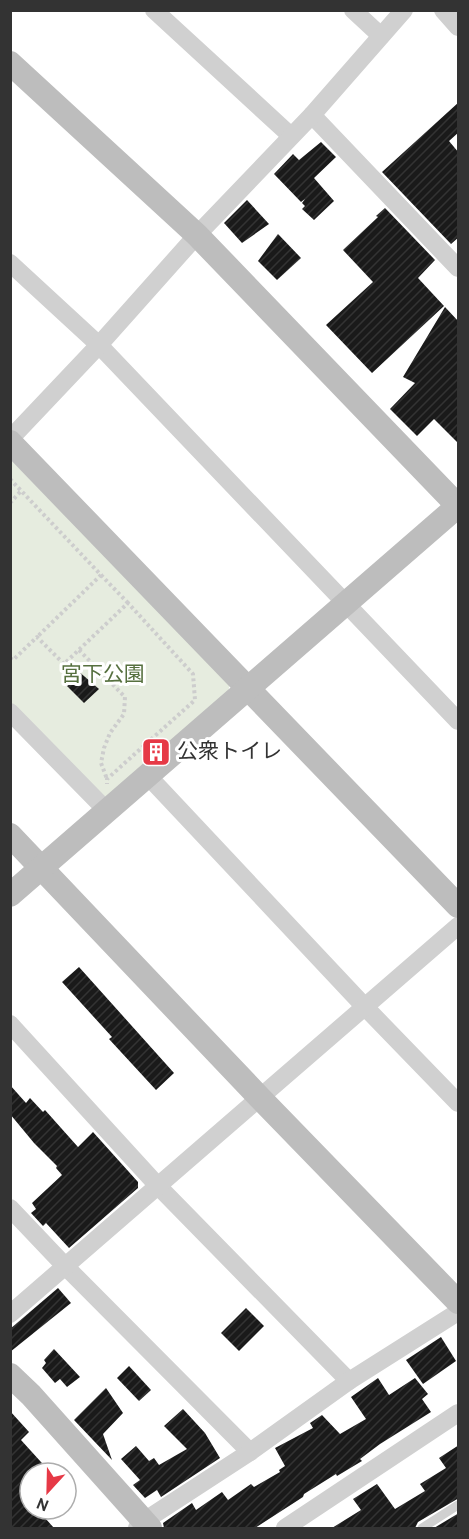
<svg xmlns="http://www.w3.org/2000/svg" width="469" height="1539" font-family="Overpass,'Noto Sans JP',sans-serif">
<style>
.park{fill:#e6ecdf}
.building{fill:url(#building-hatch)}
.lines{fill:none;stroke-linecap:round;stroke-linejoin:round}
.path{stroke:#cdcdcd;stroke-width:4;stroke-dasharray:3 3;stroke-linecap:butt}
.lane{stroke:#d0d0d0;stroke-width:9}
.street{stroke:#d0d0d0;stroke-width:18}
.secondary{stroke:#bdbdbd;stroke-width:24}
.labels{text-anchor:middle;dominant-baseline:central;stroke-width:6;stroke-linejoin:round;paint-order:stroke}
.park-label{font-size:21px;fill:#56703f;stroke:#fff}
.poi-label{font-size:21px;fill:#333;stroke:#fff;text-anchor:start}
</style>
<defs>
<pattern id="building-hatch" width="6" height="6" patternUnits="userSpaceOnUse" patternTransform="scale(1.5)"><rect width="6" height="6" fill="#1a1a1a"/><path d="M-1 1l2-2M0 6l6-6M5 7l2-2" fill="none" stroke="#333"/></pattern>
</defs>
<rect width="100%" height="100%" fill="#fff"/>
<polygon class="park" points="11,460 230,684 228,692 109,797 99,796 11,703"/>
<g class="building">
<polygon points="459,102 459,132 449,141 459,153 459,237 451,244 382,172"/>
<polygon points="321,142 336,157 314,178 334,201 314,220 302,209 305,206 302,203 305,199 301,202 274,174 293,154 299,160"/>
<polygon points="247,200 269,224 242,243 224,223"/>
<polygon points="385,208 435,260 418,278 444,306 372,373 326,325 373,282 343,250 378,217 376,216"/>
<polygon points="278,234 301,258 277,280 258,261"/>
<polygon points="445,307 459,322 459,444 434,419 417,436 390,409 415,383 403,377"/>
<polygon points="77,670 99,689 84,703 63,682"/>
<polygon points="79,967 174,1073 156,1090 109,1039 112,1037 62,982"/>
<polygon points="10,1085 26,1103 30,1098 43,1112 45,1110 78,1147 93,1132 138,1182 138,1188 69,1248 46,1223 43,1226 31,1213 36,1209 32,1203 62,1175 56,1168 57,1166 34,1143 10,1114"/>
<polygon points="58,1288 71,1303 10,1352 10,1329"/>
<polygon points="246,1308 264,1326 239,1351 221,1333"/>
<polygon points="441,1337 456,1361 423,1384 406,1360"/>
<polygon points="54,1349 80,1377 67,1387 60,1379 55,1383 42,1368 46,1363 44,1360"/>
<polygon points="129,1366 151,1390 139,1401 117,1378"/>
<polygon points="378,1378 389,1395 415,1378 428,1394 422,1399 431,1412 380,1444 360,1459 362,1461 337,1476 336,1474 304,1494 303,1497 255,1528 164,1528 163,1523 192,1503 196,1510 222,1492 228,1500 251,1484 254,1487 280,1472 279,1470 285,1466 275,1448 313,1428 310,1423 322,1415 340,1434 366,1419 351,1397"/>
<polygon points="106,1388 123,1413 103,1434 112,1460 74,1420"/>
<polygon points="183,1409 205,1433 220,1458 161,1497 157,1490 145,1498 133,1485 140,1480 121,1459 136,1446 149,1461 154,1458 159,1465 187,1449 164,1426"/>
<polygon points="10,1411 29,1432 21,1440 51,1473 30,1473 30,1509 37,1509 54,1528 10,1528"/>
<polygon points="459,1445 459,1498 418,1522 415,1528 332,1528 361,1510 353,1499 377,1484 395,1509 425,1491 420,1484 446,1468 439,1458"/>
<polygon points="459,1513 459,1528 434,1528"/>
</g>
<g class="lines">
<g class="path">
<polyline points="10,479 101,575 37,637"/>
<polyline points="10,503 21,491"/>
<polyline points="101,575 128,603"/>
<polyline points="79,650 125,697 124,714 110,733 104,748 101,763 107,779"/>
<polyline points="10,658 13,660 37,637 64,664 128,603 193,674 195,700 107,779 107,784"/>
</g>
<polyline class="lane" points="422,1528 458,1505"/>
<g class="street">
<polyline points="154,10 291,136"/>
<polyline points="353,10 381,36"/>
<polyline points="443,10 458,27"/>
<polyline points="312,115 458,268"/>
<polyline points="10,263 99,345 458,721"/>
<polyline points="10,439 99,345 197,235 312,115 404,10"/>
<polyline points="10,712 108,812"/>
<polyline points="148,776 365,1007 458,1103"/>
<polyline points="10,1024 158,1186 349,1381"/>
<polyline points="10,1208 65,1266 250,1452"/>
<polyline points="10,1314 458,926"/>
<polyline points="137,1528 144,1521 250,1452 349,1381 458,1312"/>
<polyline points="285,1528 458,1413"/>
</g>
<g class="secondary">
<polyline points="10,63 197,235 458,506"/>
<polyline points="10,442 458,906"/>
<polyline points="10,835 260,1098 458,1302"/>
<polyline points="10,895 458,506"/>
<polyline points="10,1375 31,1395 150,1528"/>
</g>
</g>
<defs>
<g id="building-square" transform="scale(1.5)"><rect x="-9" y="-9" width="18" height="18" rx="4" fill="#e63946" stroke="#fff"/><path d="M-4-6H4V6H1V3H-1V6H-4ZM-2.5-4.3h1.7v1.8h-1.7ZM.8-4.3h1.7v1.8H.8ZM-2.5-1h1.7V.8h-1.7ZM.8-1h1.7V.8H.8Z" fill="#fff"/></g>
</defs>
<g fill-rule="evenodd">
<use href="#building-square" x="156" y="752"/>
</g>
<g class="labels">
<g class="park-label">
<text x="103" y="675">宮下公園</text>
</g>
<g class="poi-label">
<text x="177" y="752">公衆トイレ</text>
</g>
</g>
<rect width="469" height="1539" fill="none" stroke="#333333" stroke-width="24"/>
<g transform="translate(48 1491) rotate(202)"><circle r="28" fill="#ffffff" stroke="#adadad" stroke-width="1.5"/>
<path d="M0-4.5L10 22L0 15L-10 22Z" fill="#e63946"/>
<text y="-9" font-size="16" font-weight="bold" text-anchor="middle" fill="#333333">N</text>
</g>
</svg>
